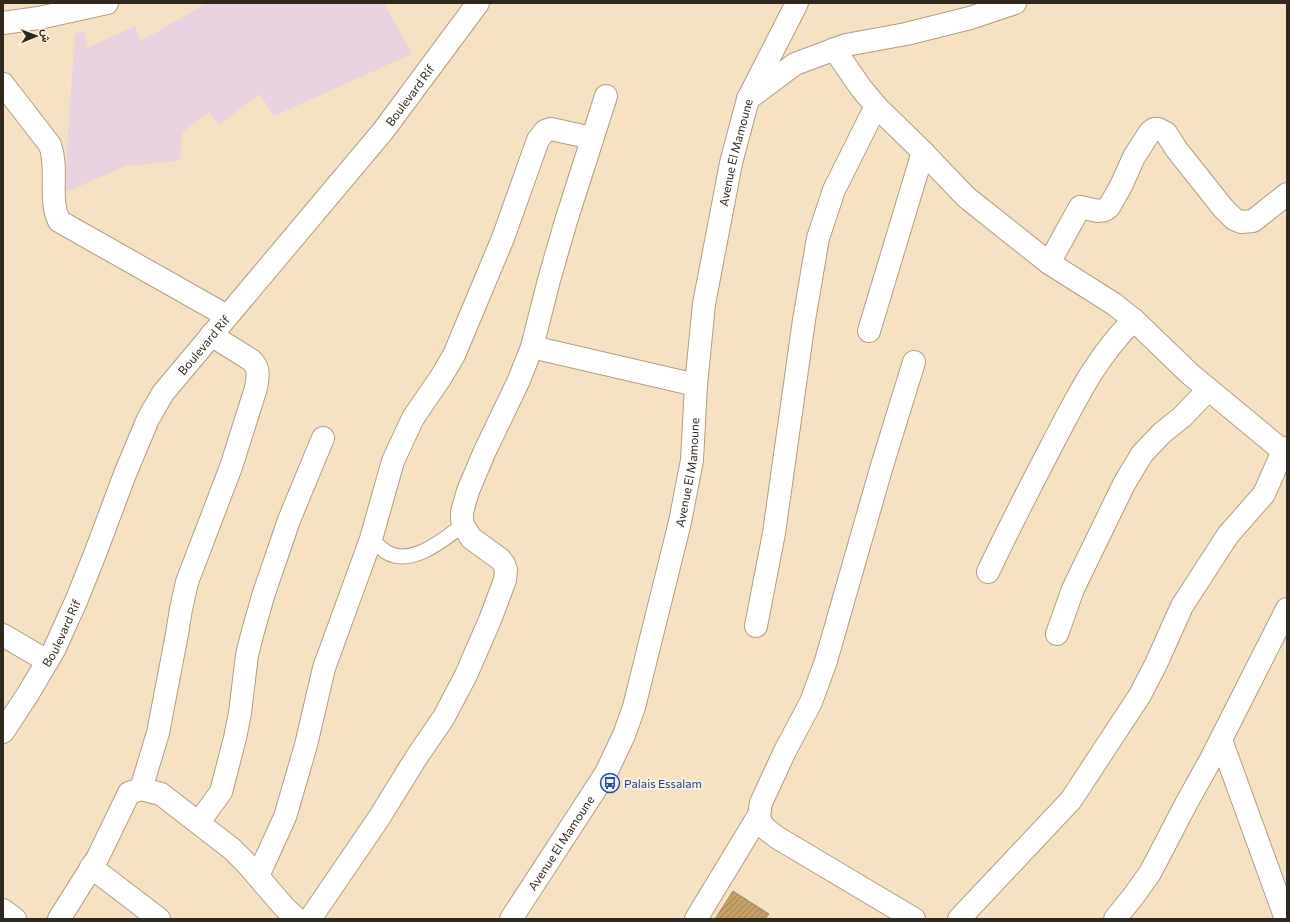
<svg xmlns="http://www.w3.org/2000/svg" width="1290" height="922" font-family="Commissioner,Vazirmatn,sans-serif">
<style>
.commercial{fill:#e9d3e1}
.building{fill:url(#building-hatch);stroke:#9e8b6e}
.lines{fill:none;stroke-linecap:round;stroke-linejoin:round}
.service-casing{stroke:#b19e80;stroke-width:16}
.minor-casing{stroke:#b19e80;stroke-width:24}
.tertiary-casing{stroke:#b19e80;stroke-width:24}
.service{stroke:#fff;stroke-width:14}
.minor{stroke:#fff;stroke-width:22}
.tertiary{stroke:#fff;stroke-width:22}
.labels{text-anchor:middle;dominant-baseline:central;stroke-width:4;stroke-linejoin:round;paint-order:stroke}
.street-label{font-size:12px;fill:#30281c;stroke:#fcf0dd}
.transit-label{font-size:12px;fill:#164399;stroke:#fcf0dd;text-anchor:start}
</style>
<defs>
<pattern id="building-hatch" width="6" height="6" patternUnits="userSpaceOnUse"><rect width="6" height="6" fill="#c5a064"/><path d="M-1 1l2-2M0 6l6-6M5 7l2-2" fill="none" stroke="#a08252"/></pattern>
</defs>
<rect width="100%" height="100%" fill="#f6e1c2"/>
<polygon class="commercial" points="207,3 384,3 412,54 274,116 260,94 219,125 209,112 183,132 179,161 126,166 64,193 75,33 85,32 87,48 135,26 141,41"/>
<polygon class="building" points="733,891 769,914 765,919 715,919"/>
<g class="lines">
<g class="service-casing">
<path id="service" d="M 371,539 C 376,543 382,550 388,553 C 413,566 444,539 463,525"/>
</g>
<g class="minor-casing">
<g id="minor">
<polyline points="3,23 39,18 107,3"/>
<polyline points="834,49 861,88 876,106 923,152 966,197 1049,263 1114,304 1134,320 1190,374 1283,451"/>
<path d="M 3,84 L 50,145 C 59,170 48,197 59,221 L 227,316"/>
<polyline points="748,99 795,64 846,45 906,34 970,18 1015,3"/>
<polyline points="1049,263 1080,207 1098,211 1105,210 1109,207 1121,186 1134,157 1150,132 1154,129 1158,129 1166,133 1177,150 1223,208 1234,219 1241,222 1253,221 1287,194"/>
<polyline points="869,331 923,152"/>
<polyline points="532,347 696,385"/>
<path d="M 988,572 C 1009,528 1031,485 1054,441 C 1076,399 1098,354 1134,320"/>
<polyline points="756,626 774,533 804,320 818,238 834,190 876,106"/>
<polyline points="1057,634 1073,589 1124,484 1142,454 1162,433 1182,417 1208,390"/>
<polyline points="3,635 47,661"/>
<polyline points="1221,740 1286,919"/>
<path d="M 141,789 L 158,733 L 177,634 L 181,609 L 187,582 L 231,467 L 256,388 C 258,377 260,368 251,360 L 211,335"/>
<polyline points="199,822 221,792 235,738 240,713 247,655 252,635 263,596 289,520 323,438"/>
<polyline points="91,867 159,919"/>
<polyline points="258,876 285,817 306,745 324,668 371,539 393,461 413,418 441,377 454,355 503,238 538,140 545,131 551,129 592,138"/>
<polyline points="3,910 15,919"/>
<polyline points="59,919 98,857 129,793 141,789 161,794 232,849 247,864 285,908 297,919"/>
<polyline points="310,919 379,818 416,758 444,717 466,675 490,620 505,580 506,570 504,564 500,559 471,538 463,525 462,519 462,512 468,491 484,453 519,380 532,347 549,280 566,221 606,96"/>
<polyline points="696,919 759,815"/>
<polyline points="914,919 778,838 766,829 761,823 759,815 761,803 785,751 811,702 826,661 881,469 914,362"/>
<polyline points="959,919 1071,800 1140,695 1156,664 1182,606 1228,535 1264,494 1283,451 1287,448"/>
<polyline points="1115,919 1132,898 1150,873 1186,804 1211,759 1287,609"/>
</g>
</g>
<g class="tertiary-casing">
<g id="tertiary">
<path id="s1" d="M 3,732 L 28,694 L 54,650 L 77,599 L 95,554 L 125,474 L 148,419 L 163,393 L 383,131 L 478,3"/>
<path id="s2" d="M 511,919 L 606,773 L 624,735 L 634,707 L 680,522 L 692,460 L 696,385 L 704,304 L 731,163 L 748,99 L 797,3"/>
</g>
</g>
<use href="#service" class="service"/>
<use href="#minor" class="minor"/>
<use href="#tertiary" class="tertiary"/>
</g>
<defs>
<g id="bus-ring" transform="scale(1)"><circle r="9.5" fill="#fcf0dd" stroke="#1a4fb4" stroke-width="1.5"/><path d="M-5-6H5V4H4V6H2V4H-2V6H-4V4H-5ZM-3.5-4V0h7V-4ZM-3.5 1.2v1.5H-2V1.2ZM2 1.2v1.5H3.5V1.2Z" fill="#1a4fb4"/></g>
</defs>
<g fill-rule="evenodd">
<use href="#bus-ring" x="610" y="783"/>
</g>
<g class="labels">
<g class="street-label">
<text stroke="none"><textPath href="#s1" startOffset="763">Boulevard Rif</textPath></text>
<text stroke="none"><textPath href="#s2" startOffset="811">Avenue El Mamoune</textPath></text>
<text stroke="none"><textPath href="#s1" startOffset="439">Boulevard Rif</textPath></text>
<text stroke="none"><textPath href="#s2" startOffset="487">Avenue El Mamoune</textPath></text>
<text stroke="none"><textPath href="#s1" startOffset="115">Boulevard Rif</textPath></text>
<text stroke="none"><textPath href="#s2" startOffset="91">Avenue El Mamoune</textPath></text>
</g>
<g class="transit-label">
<text x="624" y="783">Palais Essalam</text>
</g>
</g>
<rect width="1290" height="922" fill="none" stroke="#30281c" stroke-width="8"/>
<g transform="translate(36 36) rotate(89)" stroke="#fcf0dd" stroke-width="3" paint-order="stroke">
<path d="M0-3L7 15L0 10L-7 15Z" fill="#30281c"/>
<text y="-6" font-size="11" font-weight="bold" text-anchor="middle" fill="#30281c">ش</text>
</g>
</svg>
